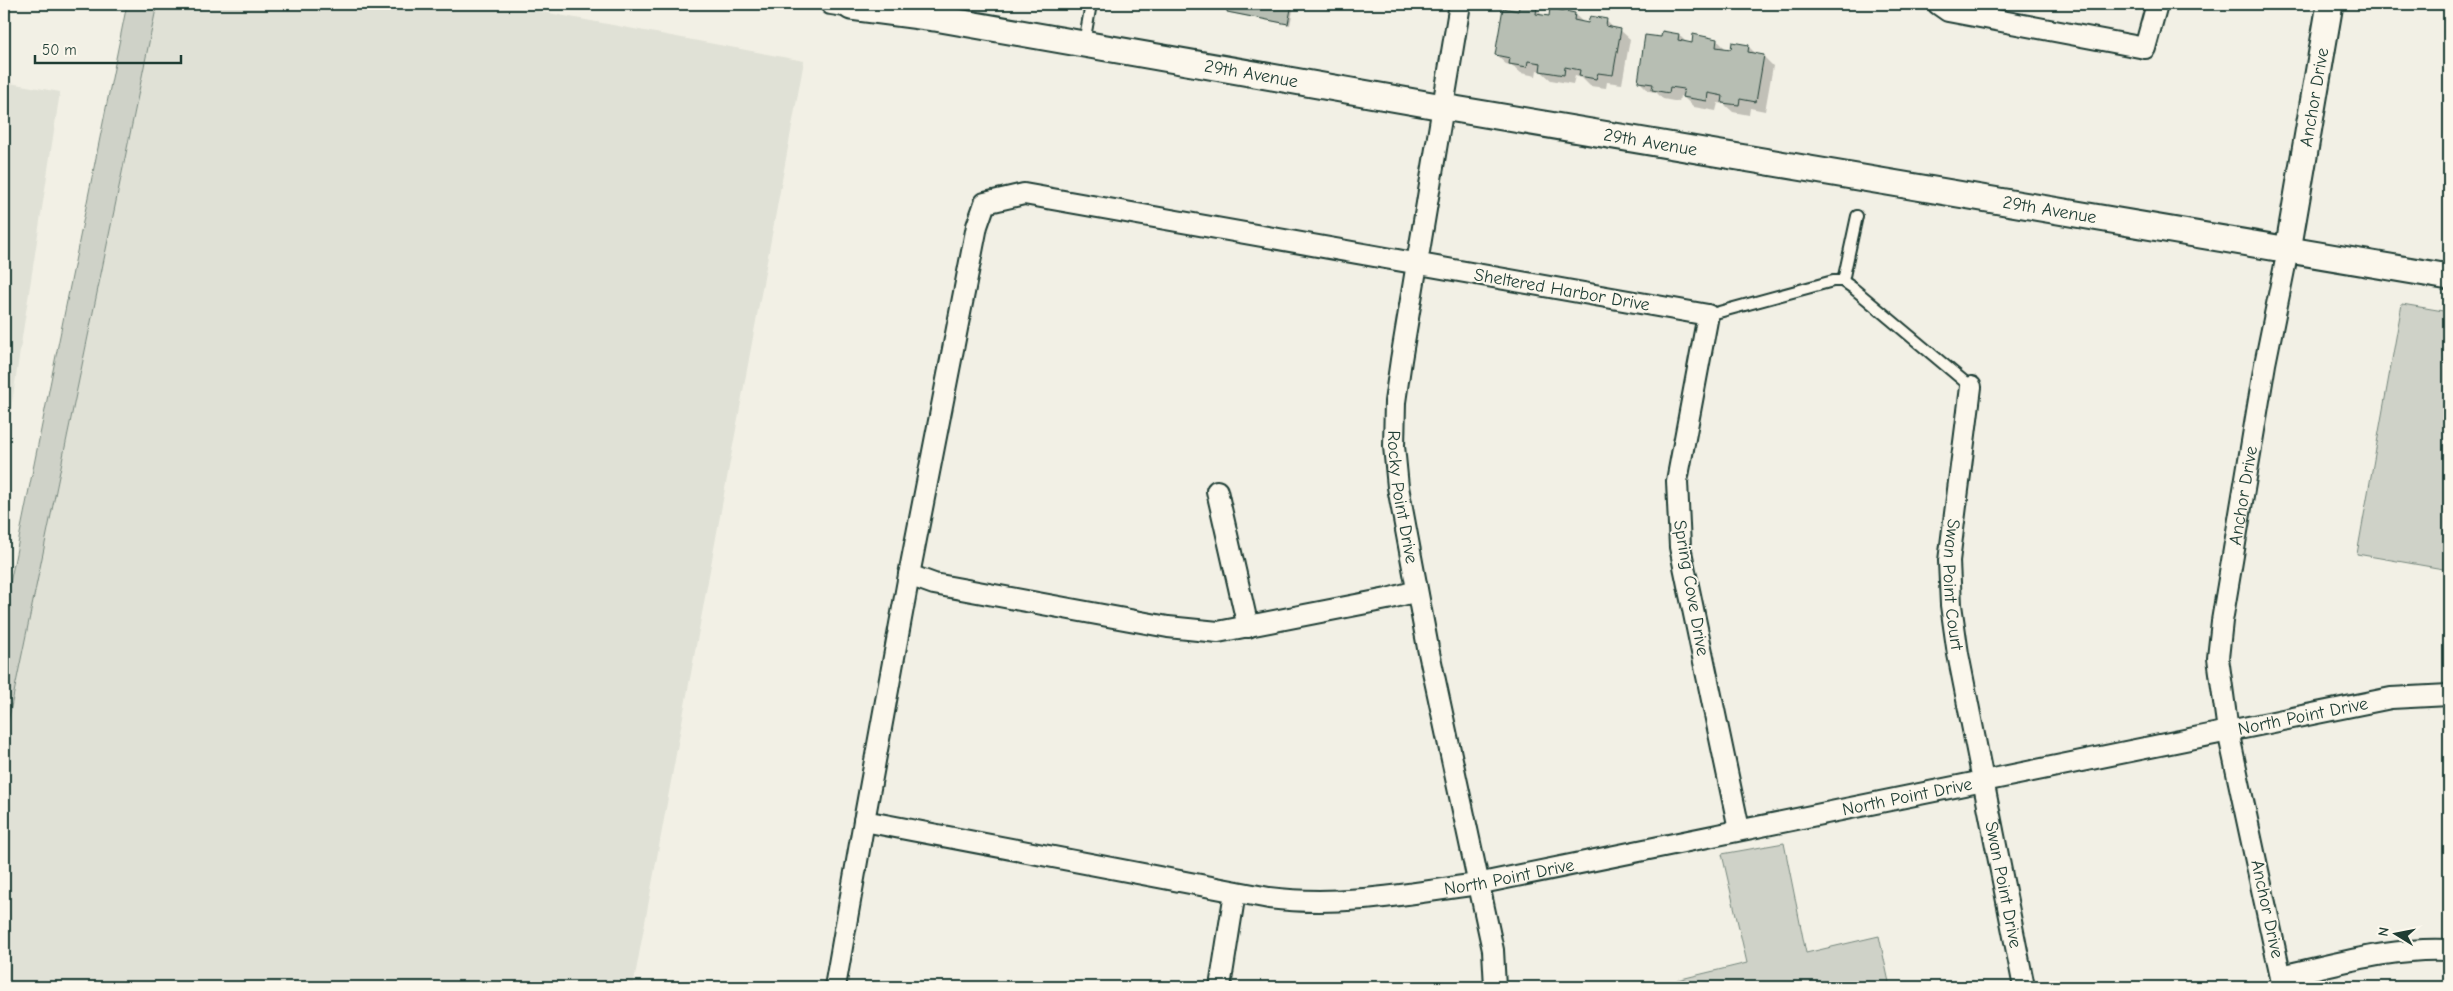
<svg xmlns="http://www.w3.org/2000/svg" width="2453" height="991" font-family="'Comic Neue',sans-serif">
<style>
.built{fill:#e0e1d6}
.green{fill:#cfd2c8;stroke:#77887e}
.shadow{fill:#0003}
.building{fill:#b7beb3;stroke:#1f3d34}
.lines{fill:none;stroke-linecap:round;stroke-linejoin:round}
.service-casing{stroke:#1f3d34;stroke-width:14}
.minor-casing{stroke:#1f3d34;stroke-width:24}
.tertiary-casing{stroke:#1f3d34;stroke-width:29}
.service{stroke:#fbf7ec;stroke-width:10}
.minor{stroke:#fbf7ec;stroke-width:20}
.tertiary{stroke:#fbf7ec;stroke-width:25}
.labels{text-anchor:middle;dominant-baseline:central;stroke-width:4;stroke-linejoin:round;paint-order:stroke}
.street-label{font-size:18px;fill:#1f3d34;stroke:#fbf7ec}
</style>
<rect width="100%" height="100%" fill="#f2f0e5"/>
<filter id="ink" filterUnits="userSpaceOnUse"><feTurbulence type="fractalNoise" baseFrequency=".02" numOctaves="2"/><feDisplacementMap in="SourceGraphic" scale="10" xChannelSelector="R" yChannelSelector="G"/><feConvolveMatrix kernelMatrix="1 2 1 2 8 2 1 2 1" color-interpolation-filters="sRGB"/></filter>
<g filter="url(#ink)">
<g class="built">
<polygon points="157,4 501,4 804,61 633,987 4,987 4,741"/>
<polygon points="4,82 60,92 4,454"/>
</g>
<g class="green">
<polygon points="127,4 157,4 4,741 4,613"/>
<polygon points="2402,304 2449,312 2449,570 2357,554"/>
<polygon points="1784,843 1806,953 1879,936 1890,987 1667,987 1677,980 1747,963 1722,854"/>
</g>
<g class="shadow">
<polygon points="1184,4 1213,4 1212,9"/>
<polygon points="1230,4 1291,4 1294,6 1290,25 1230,13 1228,11"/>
<polygon points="1536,9 1544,17 1574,14 1584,23 1606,20 1614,29 1620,30 1630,39 1622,84 1607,82 1606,88 1590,86 1582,78 1575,76 1573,84 1551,80 1541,71 1537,70 1536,76 1521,73 1513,66 1506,64 1496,55 1519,12"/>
<polygon points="1679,35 1687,43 1717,40 1727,50 1732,51 1733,44 1749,47 1757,55 1763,56 1773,66 1765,111 1750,108 1749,115 1733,112 1724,104 1718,103 1716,111 1694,107 1683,97 1680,96 1679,102 1663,99 1656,92 1649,91 1639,81 1662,39"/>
<polygon points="4,359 8,363 4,386"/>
</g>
<g class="building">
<polygon points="1228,4 1292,4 1288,24 1227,12"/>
<polygon points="1520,4 1537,7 1536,14 1549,16 1550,8 1575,13 1574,20 1588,23 1590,16 1607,19 1606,26 1621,29 1613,75 1598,73 1596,79 1579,76 1580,70 1565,67 1564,75 1540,71 1541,63 1528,61 1527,67 1509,64 1510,58 1495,55 1503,8 1518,11"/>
<polygon points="1662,31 1679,34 1678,40 1692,43 1693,34 1717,39 1716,47 1731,49 1732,42 1749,45 1748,52 1764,55 1756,102 1740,99 1739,105 1722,103 1723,96 1708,93 1707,101 1682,97 1684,89 1670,87 1669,93 1652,90 1653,84 1638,82 1645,35 1661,37"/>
</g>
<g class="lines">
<g class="service-casing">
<g id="service">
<polyline points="1084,43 1091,4"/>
<polyline points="1843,281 1857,216"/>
<polyline points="1708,315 1833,281 1843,281 1853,288 1971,387"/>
</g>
</g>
<g class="minor-casing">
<g id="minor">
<polyline points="831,4 851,7"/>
<path id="s1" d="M 1460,4 L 1401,360 L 1395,402 L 1394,446 L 1398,487 L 1428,648 L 1493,950 L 1495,987"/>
<polyline points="1938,4 1948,11 2145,48 2157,4"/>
<path id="s2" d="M 1971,387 L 1949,561 L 1951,605 L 1958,654 L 2024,987"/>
<polyline points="1217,491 1248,627"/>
<polyline points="909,575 934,584 1168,627 1218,632 1387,599 1417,591"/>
<path id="s3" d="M 1739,829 L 1680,547 L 1677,481 L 1708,315 L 1024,194 L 985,203 L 977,226 L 909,575 L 864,821 L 1269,898 C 1340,907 1407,894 1477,884 L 2391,698 L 2449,695"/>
<path d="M 2281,976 C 2337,964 2392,947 2449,950"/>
<polyline points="835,987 864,821"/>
<polyline points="1220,987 1235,892"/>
<path id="s4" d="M 2283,987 L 2228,731 L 2218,658 L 2222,621 L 2265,364 L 2288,250"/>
</g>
</g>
<g class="tertiary-casing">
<g id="tertiary">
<path id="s5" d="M 852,4 L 851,7 L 935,18 L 1443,107 L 2449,277"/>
<path id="s6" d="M 2288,250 L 2330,4"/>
</g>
</g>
<use href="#service" class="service"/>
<use href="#minor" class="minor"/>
<use href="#tertiary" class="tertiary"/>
</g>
</g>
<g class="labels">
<g class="street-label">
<text stroke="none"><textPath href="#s5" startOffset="409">29th Avenue</textPath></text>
<text stroke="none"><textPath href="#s6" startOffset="155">Anchor Drive</textPath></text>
<text stroke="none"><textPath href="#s5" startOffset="814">29th Avenue</textPath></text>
<text stroke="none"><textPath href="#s5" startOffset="1219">29th Avenue</textPath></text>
<text transform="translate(1562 290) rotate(10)">Sheltered Harbor Drive</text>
<text stroke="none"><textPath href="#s4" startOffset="500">Anchor Drive</textPath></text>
<text stroke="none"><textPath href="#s1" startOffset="499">Rocky Point Drive</textPath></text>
<text stroke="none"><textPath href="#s2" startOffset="199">Swan Point Court</textPath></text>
<text transform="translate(1691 588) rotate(80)">Spring Cove Drive</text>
<text stroke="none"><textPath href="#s3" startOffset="3352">North Point Drive</textPath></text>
<text stroke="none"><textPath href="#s3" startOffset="2948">North Point Drive</textPath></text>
<text stroke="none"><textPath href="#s3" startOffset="2542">North Point Drive</textPath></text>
<text stroke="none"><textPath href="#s2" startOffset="504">Swan Point Drive</textPath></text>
<text transform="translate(2267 909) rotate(78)">Anchor Drive</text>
</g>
</g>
<rect width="2453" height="991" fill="none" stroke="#fbf7ec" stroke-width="20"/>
<rect x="10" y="10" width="2433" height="971" fill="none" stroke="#1f3d34" stroke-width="2" filter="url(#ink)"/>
<g transform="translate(2396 934) rotate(280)" stroke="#fbf7ec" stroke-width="4" paint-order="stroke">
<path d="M0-4L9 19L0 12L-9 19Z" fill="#1f3d34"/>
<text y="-8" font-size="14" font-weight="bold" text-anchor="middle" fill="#1f3d34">N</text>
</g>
<path d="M35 55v8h146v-8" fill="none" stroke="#1f3d34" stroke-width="2.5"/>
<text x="42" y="55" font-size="15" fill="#1f3d34" stroke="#fbf7ec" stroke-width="4" paint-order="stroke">50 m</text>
</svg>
